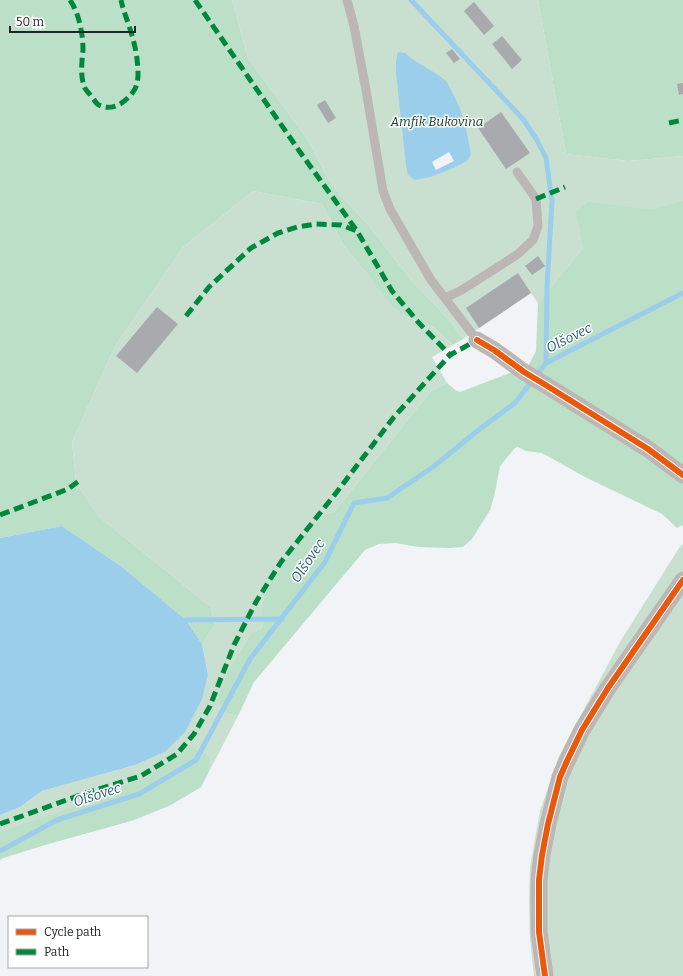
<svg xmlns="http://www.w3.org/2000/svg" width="683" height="976" font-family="Bitter,serif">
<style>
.green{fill:#c9e0d1}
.forest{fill:#bcdfc8}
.water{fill:#9bceea}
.pier{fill:#f2f3f7}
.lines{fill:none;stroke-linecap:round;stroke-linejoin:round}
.stream{stroke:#9bceea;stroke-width:5}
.building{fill:#a9aaad}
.lane{stroke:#bcb6b4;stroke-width:9}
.street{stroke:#bcb6b4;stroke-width:17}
.quiet{stroke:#00873e;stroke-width:5;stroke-dasharray:10 5;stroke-linecap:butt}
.cycleway-casing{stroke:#fff;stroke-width:8}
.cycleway{stroke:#e8590c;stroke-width:6}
.labels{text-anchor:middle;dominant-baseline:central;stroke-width:3;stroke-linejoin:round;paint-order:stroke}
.park-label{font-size:13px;font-style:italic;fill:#0b3c20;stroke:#fff}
.water-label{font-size:14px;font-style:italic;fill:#235b75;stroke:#fff}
</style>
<rect width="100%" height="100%" fill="#f2f3f7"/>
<g class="green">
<polygon points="232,0 538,0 566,154 628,161 683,156 683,230 583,248 538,303 531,293 463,339 451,322 410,279 367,223 342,197 330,182 308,140 248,58"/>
<path d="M 253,191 L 322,204 L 344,246 L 369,276 L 408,317 L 435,328 L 453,345 L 432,357 L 447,383 L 431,391 L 334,512 C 331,513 327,513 325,515 C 311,523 269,581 264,597 C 261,607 262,617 263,627 L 251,633 L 229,669 L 228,714 L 238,716 L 201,787 L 169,806 L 134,820 L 48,844 L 0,859 L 0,815 L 20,807 L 42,791 L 135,765 L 165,752 L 208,675 L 202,644 L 215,625 L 211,607 L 98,516 L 76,482 L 72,442 L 115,346 L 183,247 Z"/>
<polygon points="683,544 683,976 534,976 530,939 529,902 530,867 540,811 559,756 620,642 679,548"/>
</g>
<g class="forest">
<polygon points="0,0 232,0 248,58 308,140 330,182 342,197 367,223 410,279 451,322 463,339 453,345 435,328 408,317 392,306 369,276 344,246 322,204 253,191 183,247 115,346 72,442 76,482 98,516 211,607 215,625 202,644 186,620 122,567 62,526 0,538"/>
<polygon points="538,0 683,0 683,156 628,161 566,154"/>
<path d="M 683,201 L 683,525 L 677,528 L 662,514 L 585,477 L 542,453 L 526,451 L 518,447 L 515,448 L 500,466 L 494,497 L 490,510 L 472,539 L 463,547 L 450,548 L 418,547 L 396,543 L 379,544 L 365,550 L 254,682 L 238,716 L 228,714 L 217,700 L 229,669 L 251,633 L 263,627 C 262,617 261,607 264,597 C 269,581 311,523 325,515 C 327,513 331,513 334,512 L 431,391 L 447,383 L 455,390 L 460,392 L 528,366 L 536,351 L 538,303 L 583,248 L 576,211 L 588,202 L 646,209 L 654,209 Z"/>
<polygon points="191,747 206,754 210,759 208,773 201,787 172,804 134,820 48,844 5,857 0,860 0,832 68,809 148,777"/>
</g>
<g class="water">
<path d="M 398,52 L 405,53 C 417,64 433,70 446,81 C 448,84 450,88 452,92 C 463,111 467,132 471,154 L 467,161 L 449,170 L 430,177 L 415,180 L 408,175 L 406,166 L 396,72 L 396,62 Z"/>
<polygon points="62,526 122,567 186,620 202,644 208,675 202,699 185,732 165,752 135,765 42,791 20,807 0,815 0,538"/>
</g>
<polygon class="pier" points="449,152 454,161 436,170 432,162"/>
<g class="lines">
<g class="stream">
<polyline points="411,0 523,119 537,140 546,158 552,201 547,287 546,363"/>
<polyline points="180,623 186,620 282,619"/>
<polyline points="0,851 57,820 139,794 196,760 250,659 325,562 354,503 387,498 433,467 481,428 515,403 546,363 583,344 683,293"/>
</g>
</g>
<g class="building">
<polygon points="474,2 494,26 484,35 464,11"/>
<polygon points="502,36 522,60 512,69 492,44"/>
<polygon points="452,49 460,59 454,63 446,53"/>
<polygon points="683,83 683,94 679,95 677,84"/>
<polygon points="325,100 336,118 328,123 317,105"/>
<polygon points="501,112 530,153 506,169 478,128"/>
<polygon points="538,256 545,266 532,275 525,266"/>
<polygon points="518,273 531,293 479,328 466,308"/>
<polygon points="157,307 178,324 137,373 116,356"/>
</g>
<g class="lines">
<g class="lane">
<polyline points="347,0 354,26 366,90 383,191 390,209 431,280 477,340"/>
<polyline points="445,298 460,291 487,274 518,254 533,240 538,226 536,199 517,172"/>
</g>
<g class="street">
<polyline points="477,340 494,350 524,372 544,384 648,449 683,475"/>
<polyline points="545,976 539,932 539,880 542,855 548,824 560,777 567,761 582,730 608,688 683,580"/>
</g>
<g class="quiet">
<path d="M 70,0 C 79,13 83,34 83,50 C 82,62 80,74 84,86 C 85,90 89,93 91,96 C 94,99 96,104 99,105 C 112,112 126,102 133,92 C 137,87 138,80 138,74 C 138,59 135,44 130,29 C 127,19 123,10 121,0"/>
<polyline points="195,0 300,152 357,231 392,291 419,323 450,355 477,340"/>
<polyline points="669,123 683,120"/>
<polyline points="536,199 565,187"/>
<polyline points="186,316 209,287 251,248 278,233 297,227 316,224 341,225 357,231"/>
<polyline points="0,515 68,489 80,480"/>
<polyline points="0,824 86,793 141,776 177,754 194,734 210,706 234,645 256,602 281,562 336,493 394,417 450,355"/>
</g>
<g class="cycleway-casing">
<g id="cycleway">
<polyline points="477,340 494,350 524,372 544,384 648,449 683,475"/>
<polyline points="545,976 539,932 539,880 542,855 548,824 560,777 567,761 582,730 608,688 683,580"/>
</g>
</g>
<use href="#cycleway" class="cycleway"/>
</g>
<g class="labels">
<g class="park-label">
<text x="437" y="121">Amfík Bukovina</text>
</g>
<g class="water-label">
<text transform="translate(569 338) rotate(-27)">Olšovec</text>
<text transform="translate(308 561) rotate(-56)">Olšovec</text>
<text transform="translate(97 795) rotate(-18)">Olšovec</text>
</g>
</g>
<rect x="8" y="916" width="140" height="52" fill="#ffffff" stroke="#a7a7a8"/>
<rect x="16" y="929" width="20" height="6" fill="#e8590c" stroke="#a7a7a8"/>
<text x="44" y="936" font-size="12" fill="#222325">Cycle path</text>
<rect x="16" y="949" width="20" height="6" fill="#00873e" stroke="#a7a7a8"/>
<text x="44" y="956" font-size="12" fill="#222325">Path</text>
<path d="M10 26v6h125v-6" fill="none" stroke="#222325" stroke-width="2"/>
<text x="16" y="26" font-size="12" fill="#222325" stroke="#ffffff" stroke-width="3" paint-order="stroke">50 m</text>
</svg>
